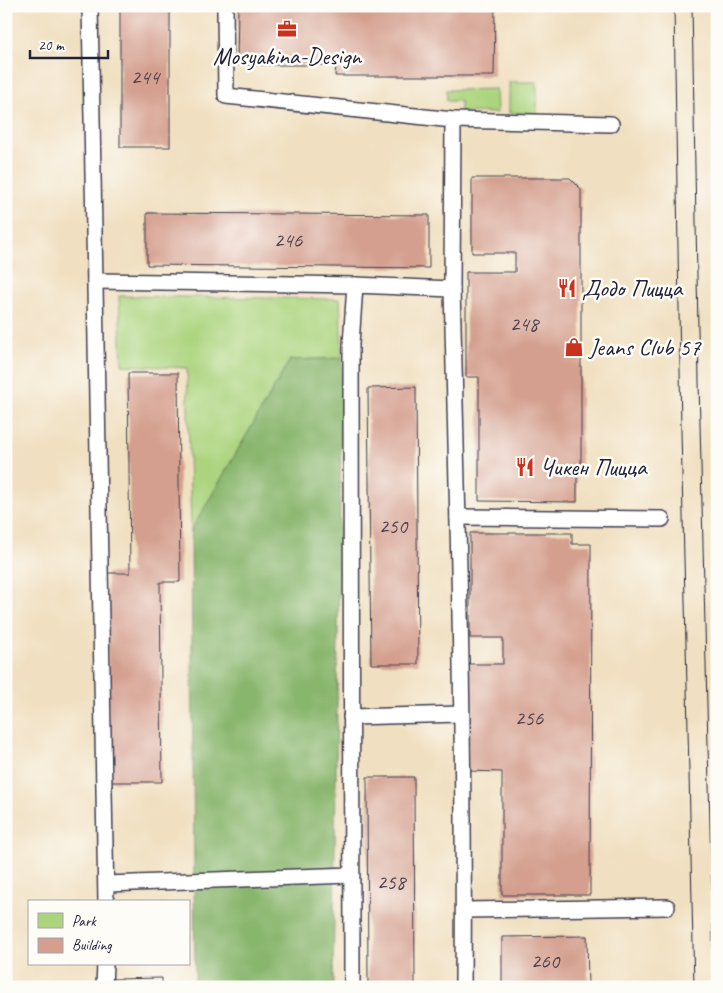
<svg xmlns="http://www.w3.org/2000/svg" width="723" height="993" font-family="Caveat,sans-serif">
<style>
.green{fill:#acd47e;stroke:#677b5c}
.forest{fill:#89b66d;stroke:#566c54}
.building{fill:#d49f8e}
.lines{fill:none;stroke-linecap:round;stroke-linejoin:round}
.lane-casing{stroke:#413e4f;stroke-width:18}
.lane{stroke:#fff;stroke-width:15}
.tram{stroke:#22223b;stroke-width:1}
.labels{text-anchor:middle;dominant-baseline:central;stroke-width:5;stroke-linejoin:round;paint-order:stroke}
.number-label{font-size:21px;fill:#4e4150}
.poi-label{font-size:24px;fill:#22223b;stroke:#fdfcf7;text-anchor:start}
</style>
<rect width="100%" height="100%" fill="#fdfcf7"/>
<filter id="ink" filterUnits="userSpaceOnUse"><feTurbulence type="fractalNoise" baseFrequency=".02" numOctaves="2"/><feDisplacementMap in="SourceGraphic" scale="10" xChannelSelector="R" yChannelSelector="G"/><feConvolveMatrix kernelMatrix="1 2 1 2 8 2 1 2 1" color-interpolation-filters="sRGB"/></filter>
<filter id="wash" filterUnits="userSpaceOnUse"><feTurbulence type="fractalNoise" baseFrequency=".0096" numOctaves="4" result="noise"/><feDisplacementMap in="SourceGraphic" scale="20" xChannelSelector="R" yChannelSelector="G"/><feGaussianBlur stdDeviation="1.12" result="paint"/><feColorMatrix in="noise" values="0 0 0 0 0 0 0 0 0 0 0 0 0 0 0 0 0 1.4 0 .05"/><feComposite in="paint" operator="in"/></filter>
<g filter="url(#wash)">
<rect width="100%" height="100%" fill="#f0dfc0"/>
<g class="green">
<rect x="509" y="82" width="28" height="31"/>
<polygon points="496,89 497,113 460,112 460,101 447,101 446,90"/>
<polygon points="119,296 340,299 342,358 290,360 191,531 187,368 122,365"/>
</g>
<polygon class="forest" points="342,358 333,987 195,987 191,531 290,360"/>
<g id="blocks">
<g class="building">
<rect x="120" y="6" width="50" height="141"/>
<polygon points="238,6 495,6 494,76 335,76 336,65 237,65"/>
<polygon points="472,178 570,178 581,189 581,468 577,468 577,502 479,501 479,377 466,377 466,272 515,272 515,253 472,253"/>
<polygon points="147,213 429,215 429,268 147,265"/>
<polygon points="128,373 178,373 180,582 160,582 162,782 109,782 107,573 130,573"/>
<polygon points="416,387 418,664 371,664 368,388"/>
<polygon points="470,533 572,533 572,544 591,544 590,895 502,895 502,772 468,771 468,664 503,664 503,638 470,638"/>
<polygon points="367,777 414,777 415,987 368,987"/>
<polygon points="587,936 588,987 474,987 474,985 502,984 502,937"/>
<polygon points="162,978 162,987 113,987 113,979"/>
</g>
</g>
</g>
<g filter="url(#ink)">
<use href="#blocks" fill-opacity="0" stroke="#413e4f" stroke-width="1"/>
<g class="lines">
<g class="lane-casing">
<g id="lane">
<polyline points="90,6 106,902"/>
<polyline points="225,6 226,96 453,120 452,289 355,285 351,344 352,987"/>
<polyline points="453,120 611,124"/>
<polyline points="95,281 355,285"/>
<path d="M 452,289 C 458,521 465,754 463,987"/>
<polyline points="458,517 662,519"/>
<polyline points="351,717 461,714"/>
<polyline points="107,884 351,875"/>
<polyline points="464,910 667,907"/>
<polyline points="104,987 105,964"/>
</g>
</g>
<use href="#lane" class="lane"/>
<g class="tram">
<polyline points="674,6 681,430 694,987"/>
<polyline points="692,6 699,383 714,987"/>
</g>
</g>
</g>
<defs>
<g id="office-bare" transform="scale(1.5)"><path d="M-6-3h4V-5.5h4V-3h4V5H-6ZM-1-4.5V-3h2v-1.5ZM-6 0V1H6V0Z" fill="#c8321e" stroke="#fdfcf7" stroke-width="2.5" paint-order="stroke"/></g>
<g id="restaurant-bare" transform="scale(1.5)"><path d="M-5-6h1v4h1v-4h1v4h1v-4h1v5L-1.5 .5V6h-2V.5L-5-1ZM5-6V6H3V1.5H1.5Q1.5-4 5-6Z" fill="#c8321e" stroke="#fdfcf7" stroke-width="2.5" paint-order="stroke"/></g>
<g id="shop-bare" transform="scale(1.5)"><path d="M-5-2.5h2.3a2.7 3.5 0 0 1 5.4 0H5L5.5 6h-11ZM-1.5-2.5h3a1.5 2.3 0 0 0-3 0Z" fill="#c8321e" stroke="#fdfcf7" stroke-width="2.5" paint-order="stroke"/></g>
</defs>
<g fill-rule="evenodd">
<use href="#office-bare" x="287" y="29"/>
<use href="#restaurant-bare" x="567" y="288"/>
<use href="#shop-bare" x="574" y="347"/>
<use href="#restaurant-bare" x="525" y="467"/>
</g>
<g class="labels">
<g class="number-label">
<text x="145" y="77">244</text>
<text x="288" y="240">246</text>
<text x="524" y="324">248</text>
<text x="393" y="526">250</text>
<text x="529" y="718">256</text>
<text x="391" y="882">258</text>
<text x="545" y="961">260</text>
</g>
<g class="poi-label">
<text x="287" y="56" text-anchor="middle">Mosyakina-Design</text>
<text x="582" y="288">Додо Пицца</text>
<text x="589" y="347">Jeans Club 57</text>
<text x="540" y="467">Чикен Пицца</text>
</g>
</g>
<rect width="723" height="993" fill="none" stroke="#fdfcf7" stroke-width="25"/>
<rect x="28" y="900" width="162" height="65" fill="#fdfcf7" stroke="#a5a5ac"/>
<rect x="38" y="913" width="25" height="15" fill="#acd47e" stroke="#a5a5ac"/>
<text x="72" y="926" font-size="15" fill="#22223b">Park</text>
<rect x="38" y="938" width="25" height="15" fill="#d49f8e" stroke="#a5a5ac"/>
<text x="72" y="950" font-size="15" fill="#22223b">Building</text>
<path d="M30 50v8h78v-8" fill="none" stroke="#22223b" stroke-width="2.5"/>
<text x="38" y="50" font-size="15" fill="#22223b" stroke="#fdfcf7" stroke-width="4" paint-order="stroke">20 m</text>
</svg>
